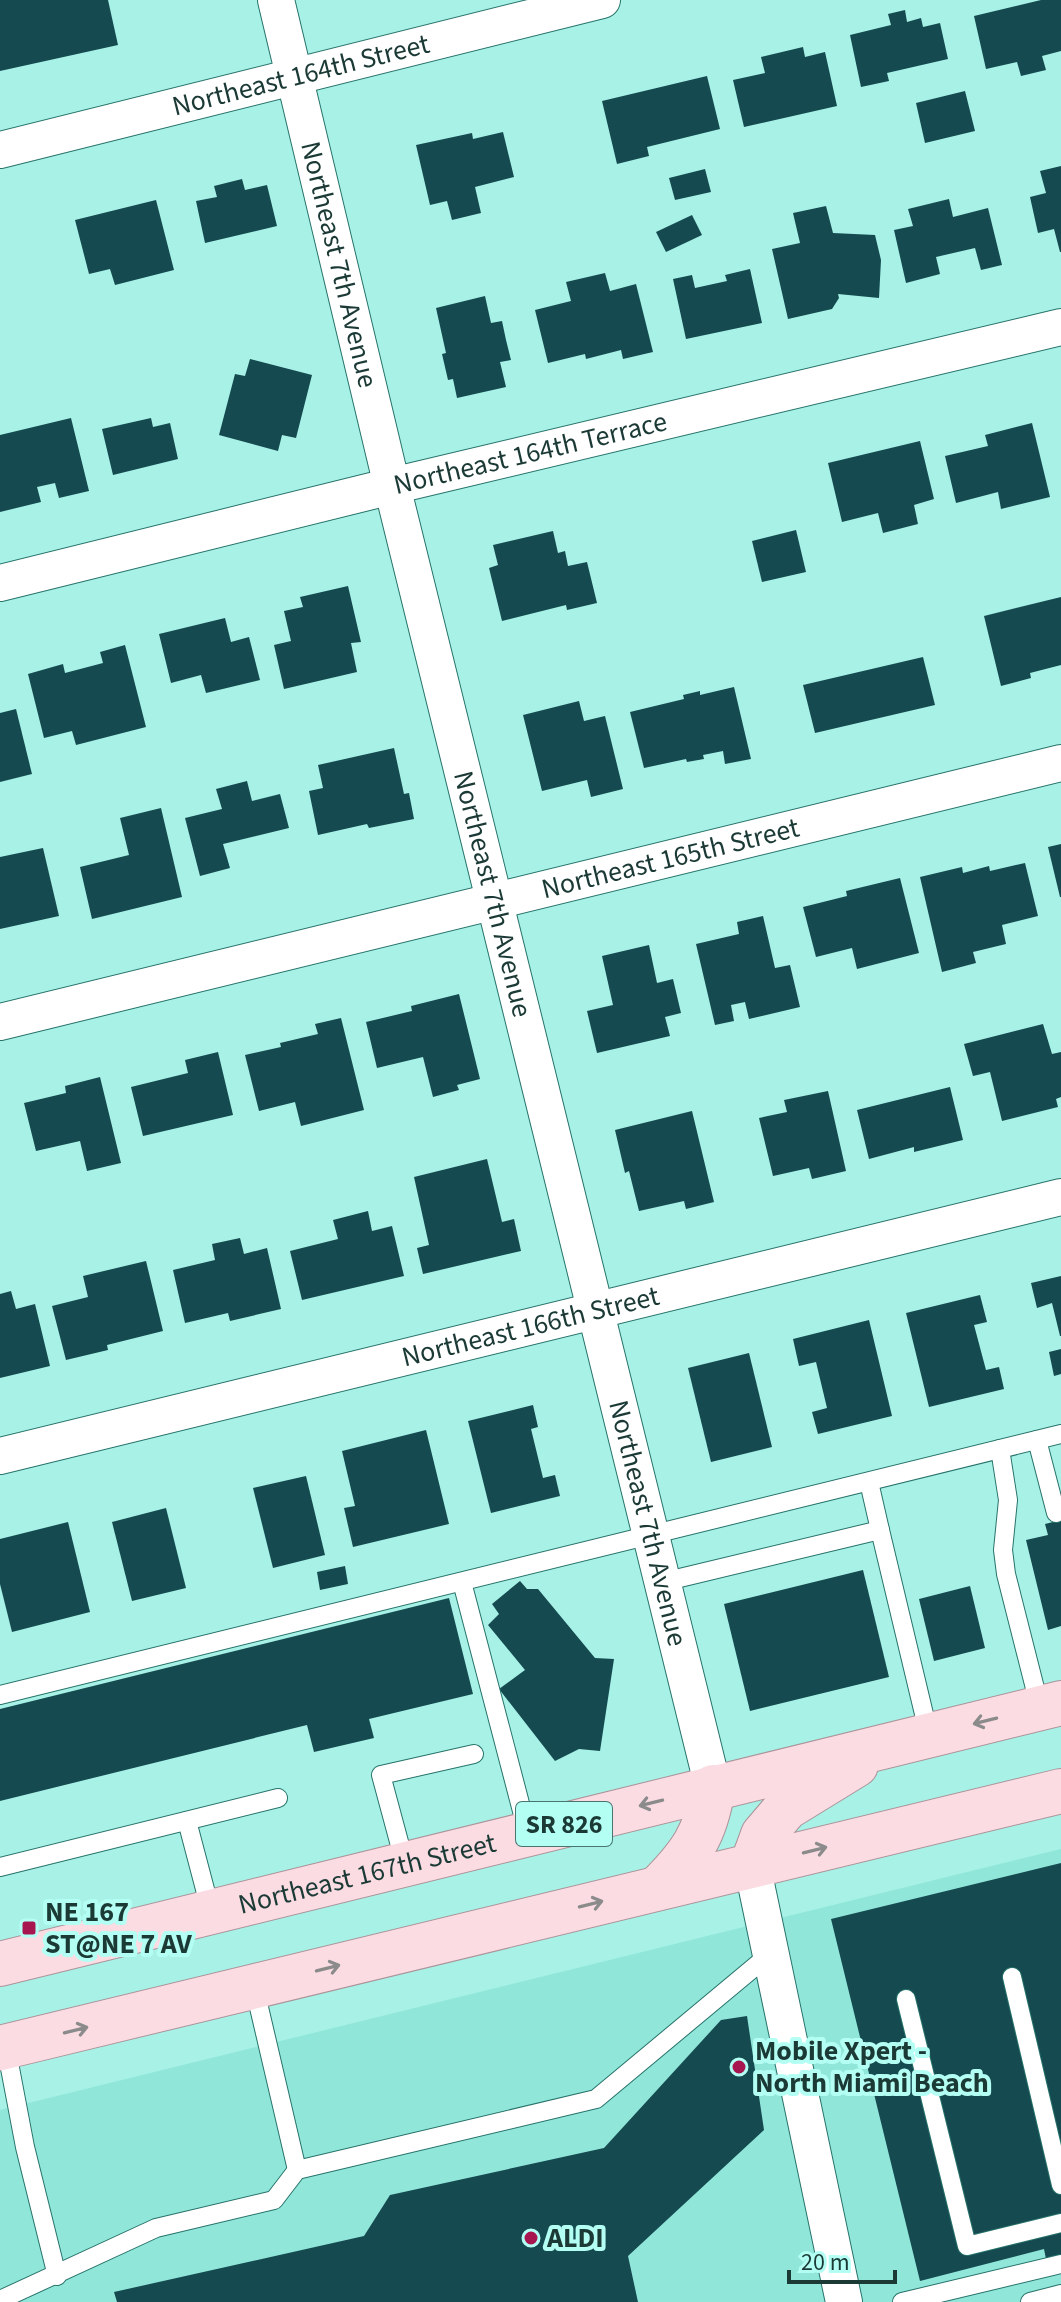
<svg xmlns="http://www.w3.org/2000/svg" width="1061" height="2302" font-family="'Source Sans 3',sans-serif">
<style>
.built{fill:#91e6da}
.building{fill:#154a50}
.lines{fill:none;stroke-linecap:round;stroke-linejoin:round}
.lane-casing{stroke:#27736a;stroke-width:20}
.street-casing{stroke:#27736a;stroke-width:38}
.primary-casing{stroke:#ab949a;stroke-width:46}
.lane{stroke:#fff;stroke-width:18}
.street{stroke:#fff;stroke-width:36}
.primary{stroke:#fbdce3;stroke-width:44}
.oneway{stroke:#8b8b8c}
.poi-dot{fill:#a81650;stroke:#b4fff4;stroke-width:3}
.labels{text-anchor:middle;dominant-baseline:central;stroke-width:8;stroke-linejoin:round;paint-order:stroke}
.shield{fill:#b4fff4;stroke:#49756f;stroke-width:2}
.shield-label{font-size:26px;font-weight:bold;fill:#1b3a36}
.street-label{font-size:28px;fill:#1b3a36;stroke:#b4fff4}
.poi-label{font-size:28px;font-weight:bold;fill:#1b3a36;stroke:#b4fff4;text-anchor:start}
</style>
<rect width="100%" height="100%" fill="#a7f1e6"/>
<polygon class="built" points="1061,1849 1061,2302 0,2302 0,2110"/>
<g class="building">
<polygon points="0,0 108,0 118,45 0,71"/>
<polygon points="1041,0 1061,0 1061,51 1042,56 1046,70 1021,76 1017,62 986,69 974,16"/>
<polygon points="905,10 907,22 921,18 923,27 940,23 948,59 887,73 889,81 861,87 850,35 891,25 888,14"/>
<polygon points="803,47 805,57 825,52 837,106 744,127 733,80 765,73 761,57"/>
<polygon points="707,76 720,129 647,147 649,156 617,164 602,101"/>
<polygon points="965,91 975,131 925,143 916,103"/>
<polygon points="503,132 514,177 475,187 481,213 452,220 447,201 430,205 416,145 472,133 473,139"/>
<polygon points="1061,166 1061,252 1060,252 1054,229 1038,233 1030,197 1046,193 1040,171"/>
<polygon points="705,169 711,192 675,200 669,178"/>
<polygon points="242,179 245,190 267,185 277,226 205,243 196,201 217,197 214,186"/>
<polygon points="949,199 953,217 988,208 1002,265 981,270 975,248 936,257 940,274 906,283 894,230 913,226 908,209"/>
<polygon points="156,200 174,270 115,285 110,269 89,274 75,220"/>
<polygon points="826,206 833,233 875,235 881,260 879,298 838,294 839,298 832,309 788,319 772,249 800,243 793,213"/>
<polygon points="692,215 702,235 666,252 656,232"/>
<polygon points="750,269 762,323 686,339 673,279 692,275 695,288 727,281 725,275"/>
<polygon points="605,273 610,291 636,284 653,352 623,359 621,350 586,359 585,354 548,363 535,310 571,301 566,282"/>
<polygon points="485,296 491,323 502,321 506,340 511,360 500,362 506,387 457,398 453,379 448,380 442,354 446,353 436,308"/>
<polygon points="250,359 312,375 296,438 282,435 278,451 219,435 235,374 245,376"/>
<polygon points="71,418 89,491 59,498 55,483 37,487 41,502 0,512 0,435"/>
<polygon points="151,418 153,427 170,423 178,459 113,475 102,429"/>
<polygon points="1032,423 1050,497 1001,509 998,492 956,503 945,456 988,446 985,435"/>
<polygon points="920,441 934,499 914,505 918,524 883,533 878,513 842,522 828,463"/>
<polygon points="796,530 806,572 762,582 752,541"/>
<polygon points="553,531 558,553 565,551 568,566 587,562 597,603 567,610 566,605 502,621 489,568 498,565 493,545"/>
<polygon points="348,586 361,642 351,643 357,672 284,689 274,645 291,641 284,611 303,607 300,597"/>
<polygon points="1061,597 1061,665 1030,673 1031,678 1001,686 984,616"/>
<polygon points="225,618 231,642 249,637 260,680 206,693 201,675 171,683 159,634"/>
<polygon points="125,645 146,727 76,745 72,731 44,738 28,674 63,664 65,673 103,663 100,652"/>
<polygon points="923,657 935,705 815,733 803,685"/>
<polygon points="734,687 751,759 725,764 723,751 703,755 704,759 687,762 686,759 644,768 630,712 684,699 683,695 700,691 700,695"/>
<polygon points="579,701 584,721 605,716 623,789 591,797 587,780 542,791 523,715"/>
<polygon points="16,709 32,774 0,782 0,713"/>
<polygon points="394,748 404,794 409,793 414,819 369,828 367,824 318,835 309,791 323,788 318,765"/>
<polygon points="247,781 252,801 280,794 289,828 223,844 230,868 200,876 185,818 222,809 216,789"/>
<polygon points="161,808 182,897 92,919 80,867 129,855 120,818"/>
<polygon points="1061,844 1061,897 1060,897 1048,847"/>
<polygon points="43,848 59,916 0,929 0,857"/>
<polygon points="1025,863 1038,916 1002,925 1006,944 973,952 976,963 942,972 920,877 962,867 963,873 989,866 990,871"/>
<polygon points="900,878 919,953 857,969 852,948 816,957 803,907 847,896 846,891"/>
<polygon points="763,916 775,968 790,965 800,1007 749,1019 745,1002 731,1005 734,1021 715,1025 696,944 739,934 737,922"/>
<polygon points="649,945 657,983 673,979 681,1013 665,1017 670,1036 597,1053 587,1011 613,1005 602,956"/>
<polygon points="459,994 480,1079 457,1085 459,1090 433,1097 423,1057 377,1068 366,1022 412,1011 411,1006"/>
<polygon points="341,1018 364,1110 301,1126 295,1102 259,1111 245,1055 281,1047 280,1043 318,1034 315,1024"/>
<polygon points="1043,1024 1052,1054 1061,1052 1061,1097 1056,1099 1058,1107 1002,1121 990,1072 973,1076 964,1044"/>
<polygon points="218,1052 233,1115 143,1136 131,1087 188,1073 185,1060"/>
<polygon points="100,1077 121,1163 87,1171 80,1141 36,1151 24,1103 66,1093 65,1086"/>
<polygon points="950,1087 963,1140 914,1152 914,1147 869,1159 857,1110"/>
<polygon points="828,1091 846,1171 812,1179 809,1168 773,1176 759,1118 787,1112 784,1100"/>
<polygon points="692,1111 714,1202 686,1209 684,1201 639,1211 629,1171 625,1173 615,1130"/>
<polygon points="487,1159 502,1222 514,1219 521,1251 423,1274 417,1248 429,1245 414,1177"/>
<polygon points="368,1211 372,1231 392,1226 404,1276 302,1300 290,1251 338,1239 333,1220"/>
<polygon points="240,1238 244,1254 267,1248 281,1309 230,1321 228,1313 185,1323 173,1270 215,1260 212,1244"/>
<polygon points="146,1261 163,1331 107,1345 108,1350 66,1360 52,1306 88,1297 83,1276"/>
<polygon points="1061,1276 1061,1336 1060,1336 1052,1303 1037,1308 1031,1283"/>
<polygon points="11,1291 16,1309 35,1304 50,1366 0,1378 0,1294"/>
<polygon points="980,1295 987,1322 974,1325 986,1370 999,1367 1004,1389 929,1407 906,1313"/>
<polygon points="869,1320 892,1416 818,1434 812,1412 827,1408 816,1362 799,1366 793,1339"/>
<polygon points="1061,1349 1061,1374 1054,1376 1049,1352"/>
<polygon points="749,1353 772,1447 711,1462 688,1368"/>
<polygon points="533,1405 538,1427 531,1429 543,1478 555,1475 560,1496 491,1513 468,1421"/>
<polygon points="426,1430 449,1524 353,1547 344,1508 355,1506 342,1451"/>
<polygon points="306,1476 325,1555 273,1568 253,1488"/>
<polygon points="166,1508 186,1588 132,1601 112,1522"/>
<polygon points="1061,1520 1061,1626 1048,1630 1026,1540 1048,1535 1045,1524"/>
<polygon points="68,1522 90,1612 12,1632 0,1584 0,1539"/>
<polygon points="345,1566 348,1584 320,1590 317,1572"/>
<polygon points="863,1570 889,1677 750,1711 724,1604"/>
<polygon points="520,1581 527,1589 538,1589 595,1658 614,1659 600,1751 579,1749 555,1761 499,1689 525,1670 488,1625 499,1614 492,1604"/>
<polygon points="970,1586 985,1648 934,1661 919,1599"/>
<polygon points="449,1598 473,1694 369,1719 374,1738 314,1752 307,1725 0,1801 0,1709"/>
<polygon points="1061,1863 1061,2271 1049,2274 1044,2249 920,2281 831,1919"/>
<polygon points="747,2016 764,2130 628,2256 638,2302 117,2302 114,2292 364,2236 390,2195 604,2148 721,2020"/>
</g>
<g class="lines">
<g class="lane-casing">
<g id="lane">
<polyline points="1037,1440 1056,1513"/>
<polyline points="1000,1449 1008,1500 1003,1550 1006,1574 1040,1708"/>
<polyline points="880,1530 929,1735"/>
<polyline points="462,1582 528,1834"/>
<polyline points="663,1582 880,1530 869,1482"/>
<polyline points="0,1695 1061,1434"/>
<polyline points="187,1821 211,1912"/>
<polyline points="405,1864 381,1775 474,1754"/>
<polyline points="0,1867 278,1798"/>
<polyline points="1012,1977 1061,2185"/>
<polyline points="254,1986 297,2170"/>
<polyline points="906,1999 967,2246 1061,2223"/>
<polyline points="6,2047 25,2147 57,2276"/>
<polyline points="0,2300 156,2228 274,2200 297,2170 596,2099 770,1954"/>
<polyline points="902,2302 1061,2264"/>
<polyline points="1030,2302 1061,2294"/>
</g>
</g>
<g class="street-casing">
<g id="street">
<path id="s1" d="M 276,0 L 392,486 L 713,1787"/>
<path id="s2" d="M 0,150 L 602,0"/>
<path id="s3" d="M 0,583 L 392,486 L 1061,327"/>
<path id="s4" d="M 0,1022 L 1061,763"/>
<path id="s5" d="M 0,1456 L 1061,1197"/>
<polyline points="752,1865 844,2302"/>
</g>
</g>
<g class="primary-casing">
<g id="primary">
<polyline points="752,1865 763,1835 786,1808 856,1765"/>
<path d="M 658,1888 C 691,1855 706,1834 713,1787"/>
<path id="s6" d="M 0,1964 L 1061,1703"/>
<polyline points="0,2048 1061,1791"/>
</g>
</g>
<use href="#lane" class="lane"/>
<use href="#street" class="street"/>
<use href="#primary" class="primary"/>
</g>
<defs><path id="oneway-shaft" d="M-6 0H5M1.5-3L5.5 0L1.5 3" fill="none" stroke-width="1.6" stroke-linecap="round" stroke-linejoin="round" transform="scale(2)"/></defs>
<g class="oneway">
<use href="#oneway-shaft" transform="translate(985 1721) rotate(166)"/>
<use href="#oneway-shaft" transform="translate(651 1803) rotate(166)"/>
<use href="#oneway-shaft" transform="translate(815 1850) rotate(-14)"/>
<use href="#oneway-shaft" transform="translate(591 1904) rotate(-14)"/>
<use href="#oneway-shaft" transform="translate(328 1968) rotate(-14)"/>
<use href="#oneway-shaft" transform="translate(76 2030) rotate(-14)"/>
</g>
<g class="poi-dot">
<rect x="21" y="1920" width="16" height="16" rx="4"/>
<circle cx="739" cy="2067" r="8"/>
<circle cx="531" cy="2238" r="8"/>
</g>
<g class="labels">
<rect class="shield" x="516" y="1802" width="96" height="44" rx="6"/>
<g class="shield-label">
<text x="564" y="1824">SR 826</text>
</g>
<g class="street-label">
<text stroke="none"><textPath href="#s2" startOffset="310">Northeast 164th Street</textPath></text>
<text stroke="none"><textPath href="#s1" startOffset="272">Northeast 7th Avenue</textPath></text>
<text stroke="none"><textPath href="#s3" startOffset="546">Northeast 164th Terrace</textPath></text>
<text stroke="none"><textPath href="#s4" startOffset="690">Northeast 165th Street</textPath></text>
<text stroke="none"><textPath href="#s1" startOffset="920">Northeast 7th Avenue</textPath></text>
<text stroke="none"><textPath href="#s5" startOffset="546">Northeast 166th Street</textPath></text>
<text stroke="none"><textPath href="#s1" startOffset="1568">Northeast 7th Avenue</textPath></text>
<text stroke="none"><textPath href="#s6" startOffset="378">Northeast 167th Street</textPath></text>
</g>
<g class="poi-label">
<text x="45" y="1912">NE 167<tspan x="45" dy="32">ST@NE 7 AV</tspan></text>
<text x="755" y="2051">Mobile Xpert -<tspan x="755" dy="32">North Miami Beach</tspan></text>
<text x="547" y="2238">ALDI</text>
</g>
</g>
<path d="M789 2270v12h106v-12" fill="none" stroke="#1b3a36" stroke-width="4"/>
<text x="801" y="2270" font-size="24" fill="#1b3a36" stroke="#b4fff4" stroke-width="6" paint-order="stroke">20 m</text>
</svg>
